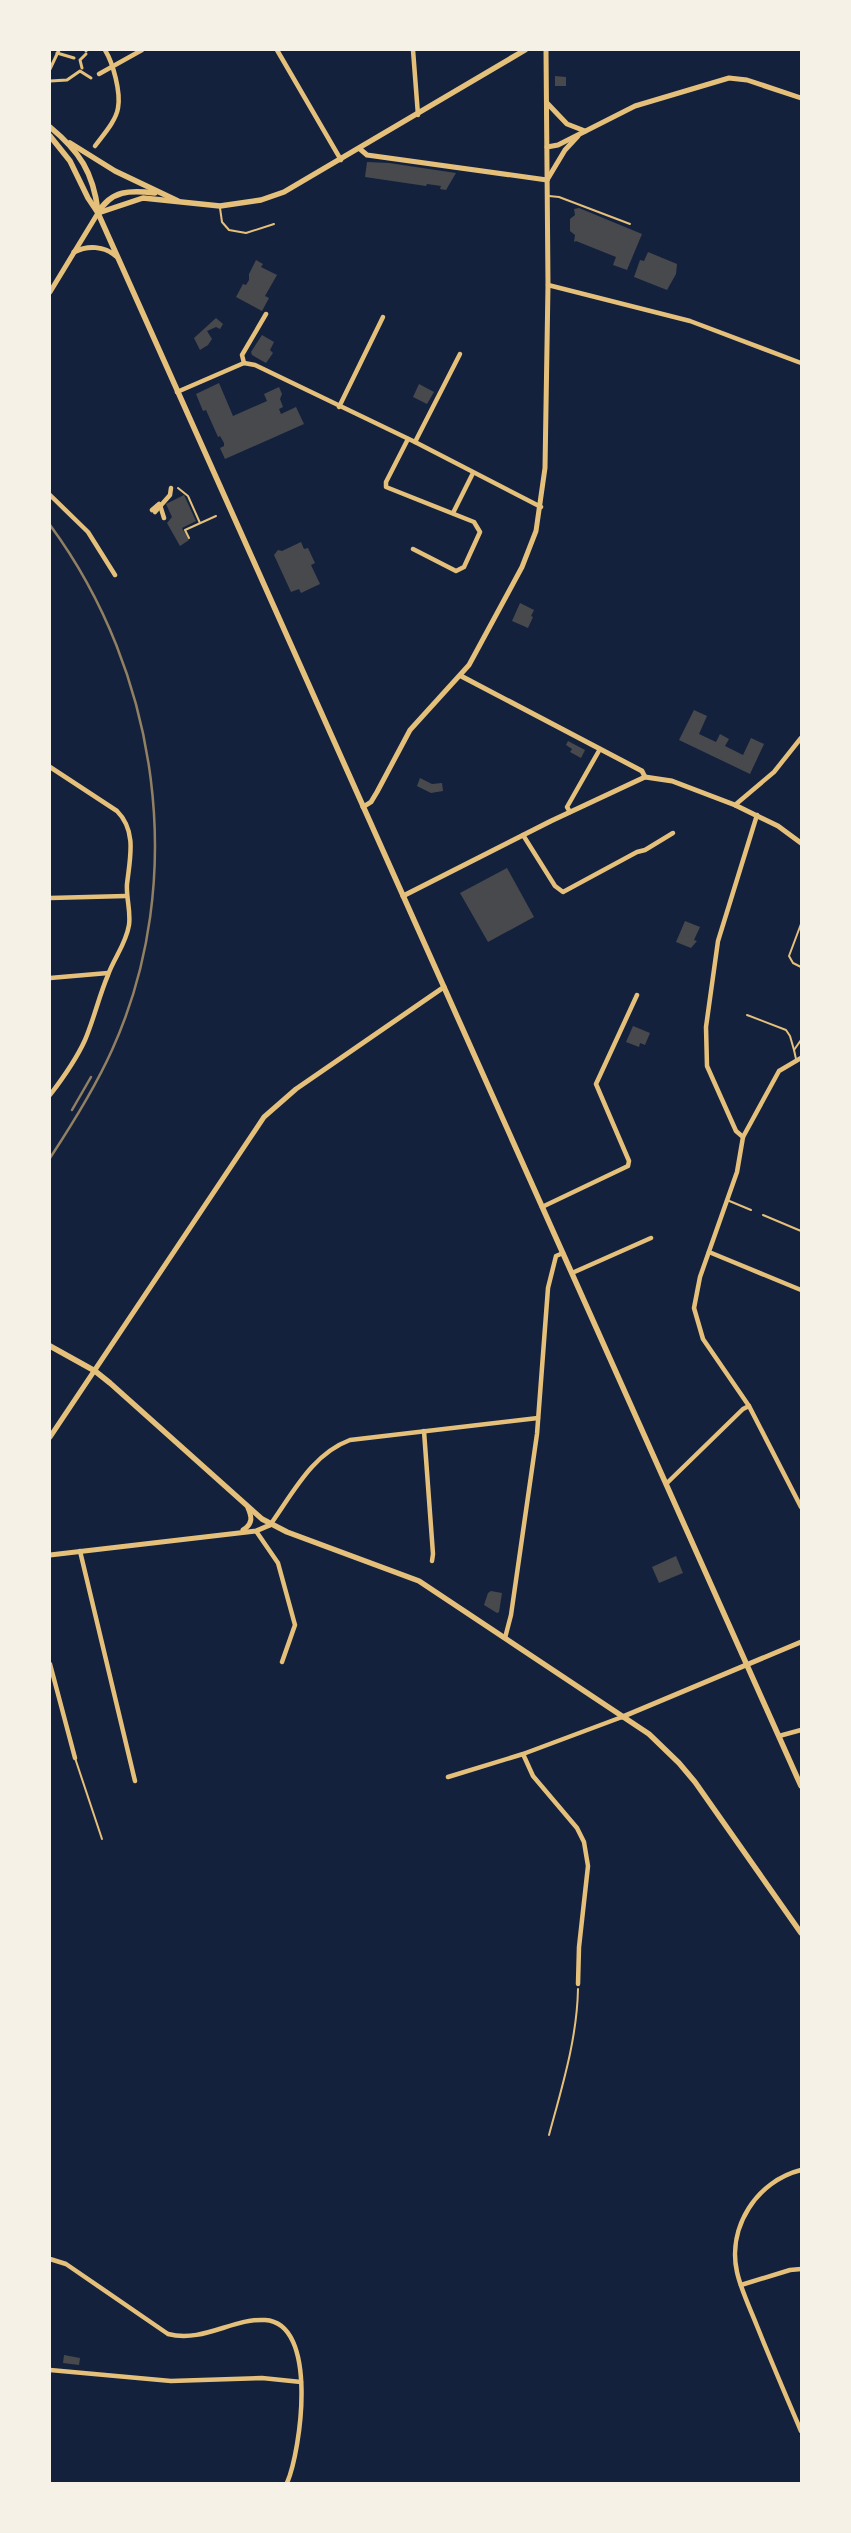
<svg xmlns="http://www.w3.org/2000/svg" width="851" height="2533" font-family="'Varela Round',sans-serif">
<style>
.building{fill:#48494c}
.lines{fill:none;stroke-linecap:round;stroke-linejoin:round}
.path{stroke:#e5c07b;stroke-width:2}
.service{stroke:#e5c07b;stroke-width:2}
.pedestrian{stroke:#e5c07b;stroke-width:3}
.minor{stroke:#e5c07b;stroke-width:4.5}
.tertiary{stroke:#e5c07b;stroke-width:5}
.secondary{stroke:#e5c07b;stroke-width:5.5}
.rail{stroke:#918062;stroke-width:2.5}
</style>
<rect width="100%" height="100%" fill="#14213d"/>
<g class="building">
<polygon points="555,76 566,77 566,86 555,86"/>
<polygon points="367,162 389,163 456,173 446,190 440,189 441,186 427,184 426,186 365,177"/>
<polygon points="579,208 642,234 627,270 613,265 616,257 576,241 574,242 575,235 570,231 570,219 575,215 574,209"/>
<polygon points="648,252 677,264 676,274 667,290 634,277 640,260 644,261"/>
<polygon points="256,260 263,264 261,267 277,275 265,296 269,298 262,311 236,297 243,284 246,285 249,280 249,274"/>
<polygon points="216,318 223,324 220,329 216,327 207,331 212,339 208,345 200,350 194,338"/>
<polygon points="262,335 274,342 270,350 273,353 266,363 252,355 251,352"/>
<polygon points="219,383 233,416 267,401 264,394 279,387 282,394 280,399 283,407 279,409 281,414 296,407 304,424 225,459 220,448 224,446 224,443 220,436 218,437 206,410 203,411 196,394"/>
<polygon points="419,384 434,392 427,404 413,397"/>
<polygon points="184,495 196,521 182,528 189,540 180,546 167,523 172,517 166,504"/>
<polygon points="301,542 304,549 308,548 315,563 311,565 320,584 301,593 299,589 291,592 274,555 278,550 282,551"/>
<polygon points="520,603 534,610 531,616 533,617 528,628 512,621"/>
<polygon points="694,710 707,716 699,734 716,742 720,734 729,739 725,746 743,755 751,738 764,744 750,774 679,740"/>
<polygon points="568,741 585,750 581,758 570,752 572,749 566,745"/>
<polygon points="420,778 432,784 442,783 443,791 431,793 417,786"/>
<polygon points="507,868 534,917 488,942 460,893"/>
<polygon points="685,921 700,927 694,940 697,941 691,948 676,942"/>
<polygon points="633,1026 650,1033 645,1045 640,1043 639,1047 626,1042"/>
<polygon points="676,1556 683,1573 659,1583 652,1567"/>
<polygon points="491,1591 502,1593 499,1612 497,1613 484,1605 488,1593"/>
<polygon points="64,2355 80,2358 79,2365 63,2363"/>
</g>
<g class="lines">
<g class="path">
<polyline points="178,488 188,496 200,523"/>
<polyline points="189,538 185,530 216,516"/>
<path d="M 549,2135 C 562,2087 577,2039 578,1989"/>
</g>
<g class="service">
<polyline points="549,196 559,197 630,224"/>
<polyline points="220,208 222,222 229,230 246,233 274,224"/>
<polyline points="801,924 789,956 793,963 801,967"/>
<polyline points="747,1015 786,1030 790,1036 794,1050"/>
<polyline points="796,1059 794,1050 801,1040"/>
<polyline points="727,1200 751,1210"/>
<polyline points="763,1215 801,1231"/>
<polyline points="75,1758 102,1839"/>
</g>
<g class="pedestrian">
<polyline points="86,50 86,51"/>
<polyline points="57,53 74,58"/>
<polyline points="82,68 80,60 86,54"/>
<polyline points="50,69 59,50"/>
<polyline points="50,81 67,80 80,71 91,78"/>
</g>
<g class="minor">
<polyline points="277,50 341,160"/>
<polyline points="413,50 418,115"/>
<polyline points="99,74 142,50"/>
<path d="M 95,146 C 103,135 116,121 118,108 C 121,92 113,63 105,50"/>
<polyline points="548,285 690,321 801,363"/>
<polyline points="244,363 242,355 266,314"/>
<polyline points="177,392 244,363 255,365 415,442 541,507"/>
<polyline points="339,407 383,317"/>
<polyline points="408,439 386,482 386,487 474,522 480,532 464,567 456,571 413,549"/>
<polyline points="415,442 460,354"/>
<polyline points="50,495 88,532 115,575"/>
<polyline points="160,505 164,518"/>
<polyline points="152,510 159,504"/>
<polyline points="155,512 170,495 171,488"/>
<polyline points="453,513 473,473"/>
<path d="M 50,767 L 117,811 C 137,831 130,858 127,884 C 126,898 131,911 129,925 C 126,944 114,958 108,975 C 99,996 94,1019 85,1040 C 76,1060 63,1078 50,1095"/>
<polyline points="735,805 774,772 801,738"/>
<polyline points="570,812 567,807 600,749"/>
<polyline points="757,815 718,941 706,1027 707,1066 736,1131 743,1137 737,1172 700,1277 694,1308 703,1339 749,1406 801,1507"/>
<polyline points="523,835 555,886 563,892 637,852 645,850 673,833"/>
<polyline points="50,898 126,896"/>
<polyline points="50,978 108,973"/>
<polyline points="743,1137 779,1071 801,1058"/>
<polyline points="542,1207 628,1166 629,1161 596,1084 637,995"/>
<polyline points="709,1252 801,1290"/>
<polyline points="572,1273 651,1238"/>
<polyline points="424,1431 433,1554 432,1561"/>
<polyline points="666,1484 743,1409 749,1406"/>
<path d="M 270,1525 C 293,1493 312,1454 350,1440 L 538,1418"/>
<polyline points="256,1531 278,1563 295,1625 282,1662"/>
<polyline points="80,1551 135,1781"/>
<polyline points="505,1638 511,1615 537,1434 548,1288 556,1256 563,1253"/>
<polyline points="50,1664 75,1758"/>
<polyline points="779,1736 801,1730"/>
<polyline points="523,1754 533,1776 577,1828 584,1842 588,1866 579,1947 578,1984"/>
<polyline points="448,1777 523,1754 622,1717"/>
<path d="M 801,2170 C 757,2181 727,2227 737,2272 C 741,2290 750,2308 757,2326 C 771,2361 786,2396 801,2431"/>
<path d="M 50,2259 L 66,2264 L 168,2334 C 203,2343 233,2318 265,2320 C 319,2323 301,2450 287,2483"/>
<polyline points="741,2285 790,2270 801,2269"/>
<polyline points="50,2370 171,2381 262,2378 301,2382"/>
</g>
<g class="tertiary">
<polyline points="547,103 567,124 585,131"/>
<polyline points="547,147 558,145 635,106 729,78 747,80 801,98"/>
<polyline points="360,149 367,155 547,180"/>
<polyline points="547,180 565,150 578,136"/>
<path d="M 74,252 C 88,245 104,246 116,256"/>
<polyline points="50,292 98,213"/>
<polyline points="461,676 642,771 645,777"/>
<polyline points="363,807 371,802 377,792 410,730 469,665 522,567 536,531 545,468 548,285 546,50"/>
<polyline points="403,896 551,821 645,777 672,781 735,805 778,826 801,843"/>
<polyline points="50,1437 264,1117 296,1089 444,987"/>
<path d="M 243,1530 C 253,1524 252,1517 248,1508"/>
<polyline points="50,1555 256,1531 270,1525"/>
<polyline points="622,1717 801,1642"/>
</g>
<g class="secondary">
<path d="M 50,127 C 80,152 93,172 98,211"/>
<polyline points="50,136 70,161 88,198 98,213 801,1786"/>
<polyline points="70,143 115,171 178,201"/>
<polyline points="98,213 143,198 220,206 261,200 284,192 525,50"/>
<path d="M 98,213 C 111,190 130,190 155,193"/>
<polyline points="50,1346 95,1371 110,1383 262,1519 287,1532 419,1581 649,1734 679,1763 695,1782 801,1933"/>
</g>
<g class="rail">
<path d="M 50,525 C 159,673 189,880 112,1050 C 95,1088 73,1123 50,1158"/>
<polyline points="72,1110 91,1077"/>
</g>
</g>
<rect width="851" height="2533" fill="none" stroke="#f6f1e7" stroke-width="102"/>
</svg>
